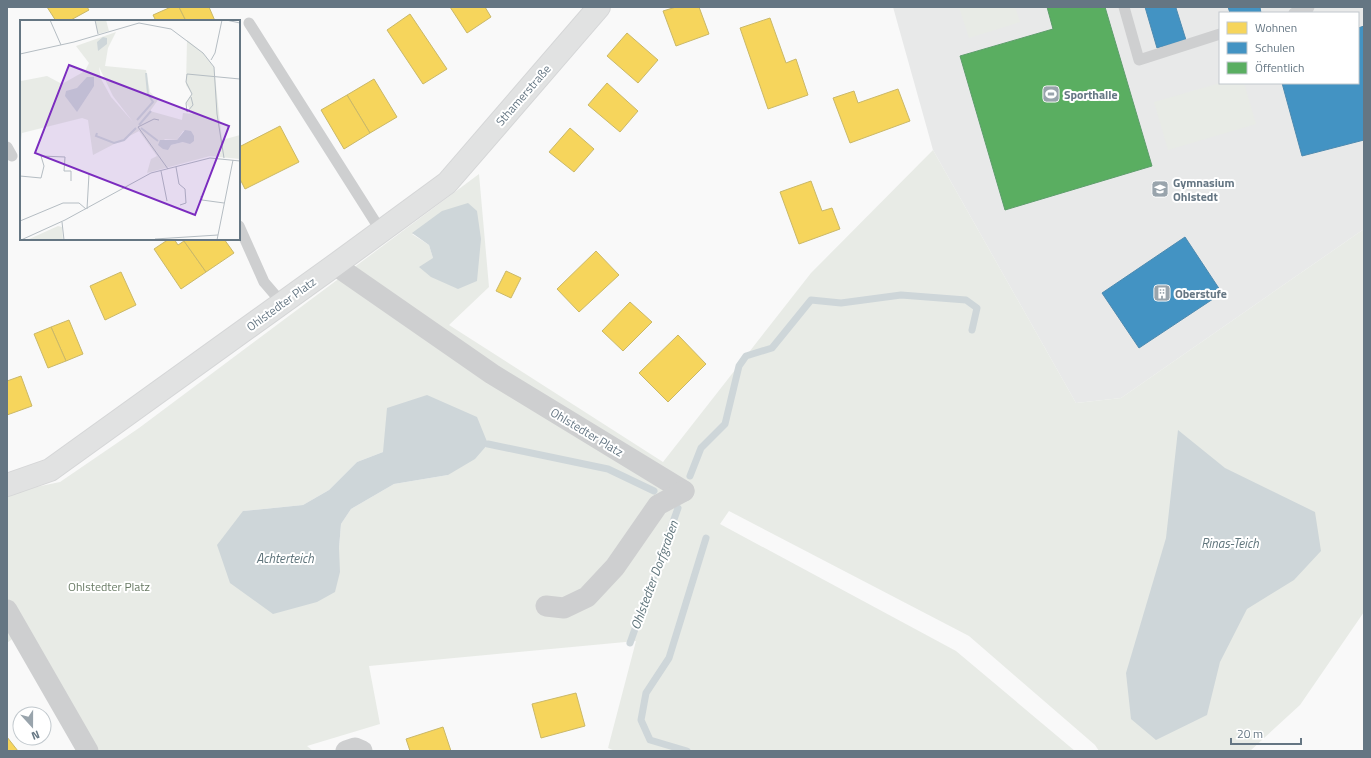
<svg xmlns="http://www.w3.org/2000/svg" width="1371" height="758" font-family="'Titillium Web',sans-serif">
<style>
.built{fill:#e8e9e9;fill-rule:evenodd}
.green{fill:#e8ebe6;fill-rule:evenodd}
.water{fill:#ced6d9}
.homes{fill:#f6d55c;stroke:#cab868}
.schools{fill:#4393c3;stroke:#4d8ab0}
.public{fill:#5aae61;stroke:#5d9d6b}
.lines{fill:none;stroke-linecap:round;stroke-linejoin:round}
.stream{stroke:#ced6d9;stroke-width:7}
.secondary-casing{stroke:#d5d6d7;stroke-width:24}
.lane{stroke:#cecfd0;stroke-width:11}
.street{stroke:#cecfd0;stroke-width:21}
.secondary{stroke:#e1e2e2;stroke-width:22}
.labels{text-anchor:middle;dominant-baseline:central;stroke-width:4;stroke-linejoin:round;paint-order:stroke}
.poi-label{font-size:12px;font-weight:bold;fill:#657683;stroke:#fff;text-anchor:start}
.street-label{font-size:12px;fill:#657683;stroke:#fff}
.park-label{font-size:12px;fill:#687a64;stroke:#fff}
.water-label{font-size:13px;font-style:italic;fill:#60757c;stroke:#fff}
.inset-river{fill:none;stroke:#ced6d9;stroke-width:2}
.inset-road{fill:none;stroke:#b5bdc3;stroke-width:1}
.view{fill:#7b2cbf;fill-opacity:0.15;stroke:#7b2cbf;stroke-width:2}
.inset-edge{fill:none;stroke:#657683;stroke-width:2}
</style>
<rect width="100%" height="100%" fill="#f9f9f9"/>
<path class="built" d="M 893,7 L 1364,7 L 1364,229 L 1121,398 L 1076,403 L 933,150 ZM 1220,13 L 1358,13 L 1358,83 L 1220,83 Z"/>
<g class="green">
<polygon points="959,7 1015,7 1020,22 969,38"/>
<polygon points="1220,83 1244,83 1256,124 1168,150 1154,102"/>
<path d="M 933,150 L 1076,403 L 1121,398 L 1364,229 L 1364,612 L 1300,705 L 1250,751 L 1099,751 L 1095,745 L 969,636 L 729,511 L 720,524 L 956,651 L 1075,751 L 615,751 L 608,748 L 636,641 L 369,666 L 380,724 L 307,746 L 313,751 L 88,751 L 20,633 L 7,643 L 7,493 L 60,482 L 139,428 L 479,174 L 489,287 L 449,325 L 663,462 L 811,273 ZM 412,234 L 481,239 L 433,258 L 429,245 ZM 383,452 L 448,475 L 394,484 L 351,509 L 341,524 L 339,548 L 243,511 L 303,505 L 329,490 L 357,462 Z"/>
</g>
<g class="water">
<polygon points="468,203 477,211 481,239 477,281 458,289 431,277 419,267 433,258 429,245 412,233 442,211"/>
<polygon points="427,395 477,417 488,444 475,459 448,475 394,484 351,509 341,524 339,548 340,572 335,592 317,602 273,614 230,583 217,545 243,511 303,505 329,490 357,462 383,452 387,408"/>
<polygon points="1178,430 1225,468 1315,512 1321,551 1294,580 1247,609 1220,662 1207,715 1156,740 1131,719 1126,673 1166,538"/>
</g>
<g class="homes">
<polygon points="47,7 87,7 89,10 69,21 56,21"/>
<polygon points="171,7 179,7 186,21 156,21 153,15"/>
<polygon points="179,7 209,7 215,21 186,21"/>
<polygon points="450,7 485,7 491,17 467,33"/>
<polygon points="676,7 699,7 709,34 676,46 663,11"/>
<polygon points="410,14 447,69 423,84 387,30"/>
<polygon points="770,18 786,63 796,59 808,95 768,109 740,28"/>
<polygon points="627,33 658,60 638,83 607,56"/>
<polygon points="374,79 397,117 370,133 347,95"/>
<polygon points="607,83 638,111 620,132 588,105"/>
<polygon points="898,89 910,121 850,143 833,98 854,91 858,103"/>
<polygon points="347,95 370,133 344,149 321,110"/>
<polygon points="280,126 299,162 245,189 239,177 239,147"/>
<polygon points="570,128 594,149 574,172 549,152"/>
<polygon points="811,181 822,211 832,208 840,229 799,244 780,192"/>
<polygon points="169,239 174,239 178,245 184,241 206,272 181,289 154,249"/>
<polygon points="187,239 224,239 234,253 206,272 184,241"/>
<polygon points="596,251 619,275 579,312 557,289"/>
<polygon points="506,271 521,278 511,298 496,291"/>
<polygon points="121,272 136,305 105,320 90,286"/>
<polygon points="630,302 652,322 623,351 602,331"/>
<polygon points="69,320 83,354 66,361 51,327"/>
<polygon points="51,327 66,361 48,368 34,334"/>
<polygon points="678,335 706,364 668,402 639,373"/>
<polygon points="21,376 32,406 7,415 7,381"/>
<polygon points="576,693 585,726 541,738 532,704"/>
<polygon points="443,727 451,751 410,751 406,739"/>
<polygon points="7,737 18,751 7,751"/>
</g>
<g class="schools">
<polygon points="1145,7 1178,7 1176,8 1186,40 1157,48"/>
<polygon points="1228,7 1260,7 1261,13 1230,13"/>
<polygon points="1364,26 1364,140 1302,156 1282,83 1358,83 1358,28"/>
<polygon points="1185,237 1222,293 1139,348 1102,293"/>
</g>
<polygon class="public" points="1047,7 1105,7 1152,166 1005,210 960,56 1053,29"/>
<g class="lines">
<g class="stream">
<polyline points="488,444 608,469 654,491"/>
<polyline points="690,476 701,448 725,424 739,366 746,356 772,348 811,300 841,303 901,295 966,300 977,308 972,330"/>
<polyline points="630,643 678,508"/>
<polyline points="687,751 650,740 641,720 646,693 669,658 706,538"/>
</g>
<g class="secondary-casing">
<polyline id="secondary" points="7,485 50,470 335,265 447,183 599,7"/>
</g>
<g class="lane">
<polyline points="1124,7 1139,60 1220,34"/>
<polyline points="1294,13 1308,9 1309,7"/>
<polyline points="249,23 381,231"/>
<polyline points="7,147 12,156"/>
<polyline points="239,226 264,282 282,303"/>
</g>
<g class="street">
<polyline points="335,265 492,374 684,491"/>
<polyline points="546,606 564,608 587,597 615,567 658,505 684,491"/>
<polyline points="7,610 88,751"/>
<polyline points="346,751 355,748 362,751"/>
</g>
<use href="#secondary" class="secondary"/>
</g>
<defs>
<g id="stadium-square" transform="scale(0.9)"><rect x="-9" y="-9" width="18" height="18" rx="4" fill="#99a4ac" stroke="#fff"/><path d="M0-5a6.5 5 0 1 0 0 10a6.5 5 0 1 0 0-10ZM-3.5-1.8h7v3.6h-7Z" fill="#fff"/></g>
<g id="school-square" transform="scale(0.9)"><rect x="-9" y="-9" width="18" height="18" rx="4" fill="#99a4ac" stroke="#fff"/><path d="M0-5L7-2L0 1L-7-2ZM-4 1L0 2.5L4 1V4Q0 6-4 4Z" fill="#fff"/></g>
<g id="building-square" transform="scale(0.9)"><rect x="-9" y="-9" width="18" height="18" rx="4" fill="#99a4ac" stroke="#fff"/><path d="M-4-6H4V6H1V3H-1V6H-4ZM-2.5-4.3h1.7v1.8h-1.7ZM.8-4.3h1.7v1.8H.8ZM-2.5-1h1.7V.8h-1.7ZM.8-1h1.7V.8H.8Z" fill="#fff"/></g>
</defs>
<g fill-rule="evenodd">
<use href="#stadium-square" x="1051" y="94"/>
<use href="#school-square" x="1160" y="189"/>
<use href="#building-square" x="1162" y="293"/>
</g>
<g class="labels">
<g class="poi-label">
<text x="1064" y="94">Sporthalle</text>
<text x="1173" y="182">Gymnasium<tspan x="1173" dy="14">Ohlstedt</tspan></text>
<text x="1175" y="293">Oberstufe</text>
</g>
<g class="street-label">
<text transform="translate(523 95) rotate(-49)">Sthamerstraße</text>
<text transform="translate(281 304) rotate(-36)">Ohlstedter Platz</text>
<text transform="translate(587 432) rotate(31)">Ohlstedter Platz</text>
</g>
<g class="park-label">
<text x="109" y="586">Ohlstedter Platz</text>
</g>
<g class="water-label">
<text x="1230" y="543">Rinas-Teich</text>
<text x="285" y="558">Achterteich</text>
<text transform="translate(654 575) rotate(-70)">Ohlstedter Dorfgraben</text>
</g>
</g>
<g transform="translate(20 20)">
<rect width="220" height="220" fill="#f9f9f9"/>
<path d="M 75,0 L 86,0 L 89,11 L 78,14 ZM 96,12 L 88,28 L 85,46 L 126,50 L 130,72 L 138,80 L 130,91 L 162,100 L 163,93 L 173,94 L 166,83 L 172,74 L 166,65 L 167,20 L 183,33 L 194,47 L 202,120 L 220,115 L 220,139 L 190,136 L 127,153 L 131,139 L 137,136 L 119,111 L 73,135 L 68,100 L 62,98 L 2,113 L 0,128 L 1,61 L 27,56 L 42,64 L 65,51 L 69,43 L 56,26 ZM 79,47 L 93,76 L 113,102 L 91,77 L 81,59 ZM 163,111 L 171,111 L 163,122 L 151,125 L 144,119 L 157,120 ZM 38,206 L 42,207 L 43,220 L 7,220 Z" fill="#e8ebe6" fill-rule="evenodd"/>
<path d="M 83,17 L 87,18 L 87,24 L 78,31 L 77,22 ZM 67,57 L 74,57 L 74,66 L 57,92 L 45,76 L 46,71 L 57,68 ZM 165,110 L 171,111 L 174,116 L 174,121 L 170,124 L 163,122 L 151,125 L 148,130 L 143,129 L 138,125 L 140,120 L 157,120 Z" fill="#ced6d9"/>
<path class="inset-river" d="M 117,100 L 133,82 L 128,74 L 126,53M 119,105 L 131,91M 121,108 L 138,121M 77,113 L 76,116 L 94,123 L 104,120 L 116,108"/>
<path class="inset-road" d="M 30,0 L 41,25M 75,0 L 78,14M 206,0 L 220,3M 0,34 L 54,22 L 119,3 L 151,9 L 183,33 L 194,47 L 197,94 L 204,138M 191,40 L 195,33 L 202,0M 171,77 L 173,85 L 167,92 L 166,83 L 172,74 L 166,62 L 167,54 L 220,59M 139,100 L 134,99 L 118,107 L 148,149M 156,147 L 159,164 L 165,169 L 166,183 L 160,185M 141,151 L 147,181M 0,156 L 21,158 L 24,146 L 21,136 L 45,137 L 44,151 L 51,151 L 51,161M 181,176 L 182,180 L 204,183M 67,189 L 69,154M 0,201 L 43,183 L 59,183 L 66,189M 42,202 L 44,220M 135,219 L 198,215M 1,220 L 45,200 L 131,153 L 190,138 L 220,141M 197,220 L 213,140"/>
<path class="view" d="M 49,45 L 209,106 L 175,195 L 15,133 Z"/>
<rect width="220" height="220" class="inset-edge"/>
</g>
<rect width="1371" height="758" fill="none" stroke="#657683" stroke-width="16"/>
<rect x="1219" y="12" width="140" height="72" fill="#ffffff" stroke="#c1c8cd"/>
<rect x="1227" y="22" width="20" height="12" fill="#f6d55c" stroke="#c1c8cd"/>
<text x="1255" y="32" font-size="12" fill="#657683">Wohnen</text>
<rect x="1227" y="42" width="20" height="12" fill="#4393c3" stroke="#c1c8cd"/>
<text x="1255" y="52" font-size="12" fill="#657683">Schulen</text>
<rect x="1227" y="62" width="20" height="12" fill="#5aae61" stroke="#c1c8cd"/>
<text x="1255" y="72" font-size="12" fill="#657683">Öffentlich</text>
<g transform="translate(32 726) rotate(159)"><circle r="19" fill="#ffffff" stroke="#c1c8cd"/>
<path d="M0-3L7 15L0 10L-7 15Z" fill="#99a4ac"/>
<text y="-6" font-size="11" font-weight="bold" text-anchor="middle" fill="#657683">N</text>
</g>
<path d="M1231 738v6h70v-6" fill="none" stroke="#657683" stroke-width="2"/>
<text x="1237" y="738" font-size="12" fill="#657683" stroke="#ffffff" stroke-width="3" paint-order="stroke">20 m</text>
</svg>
